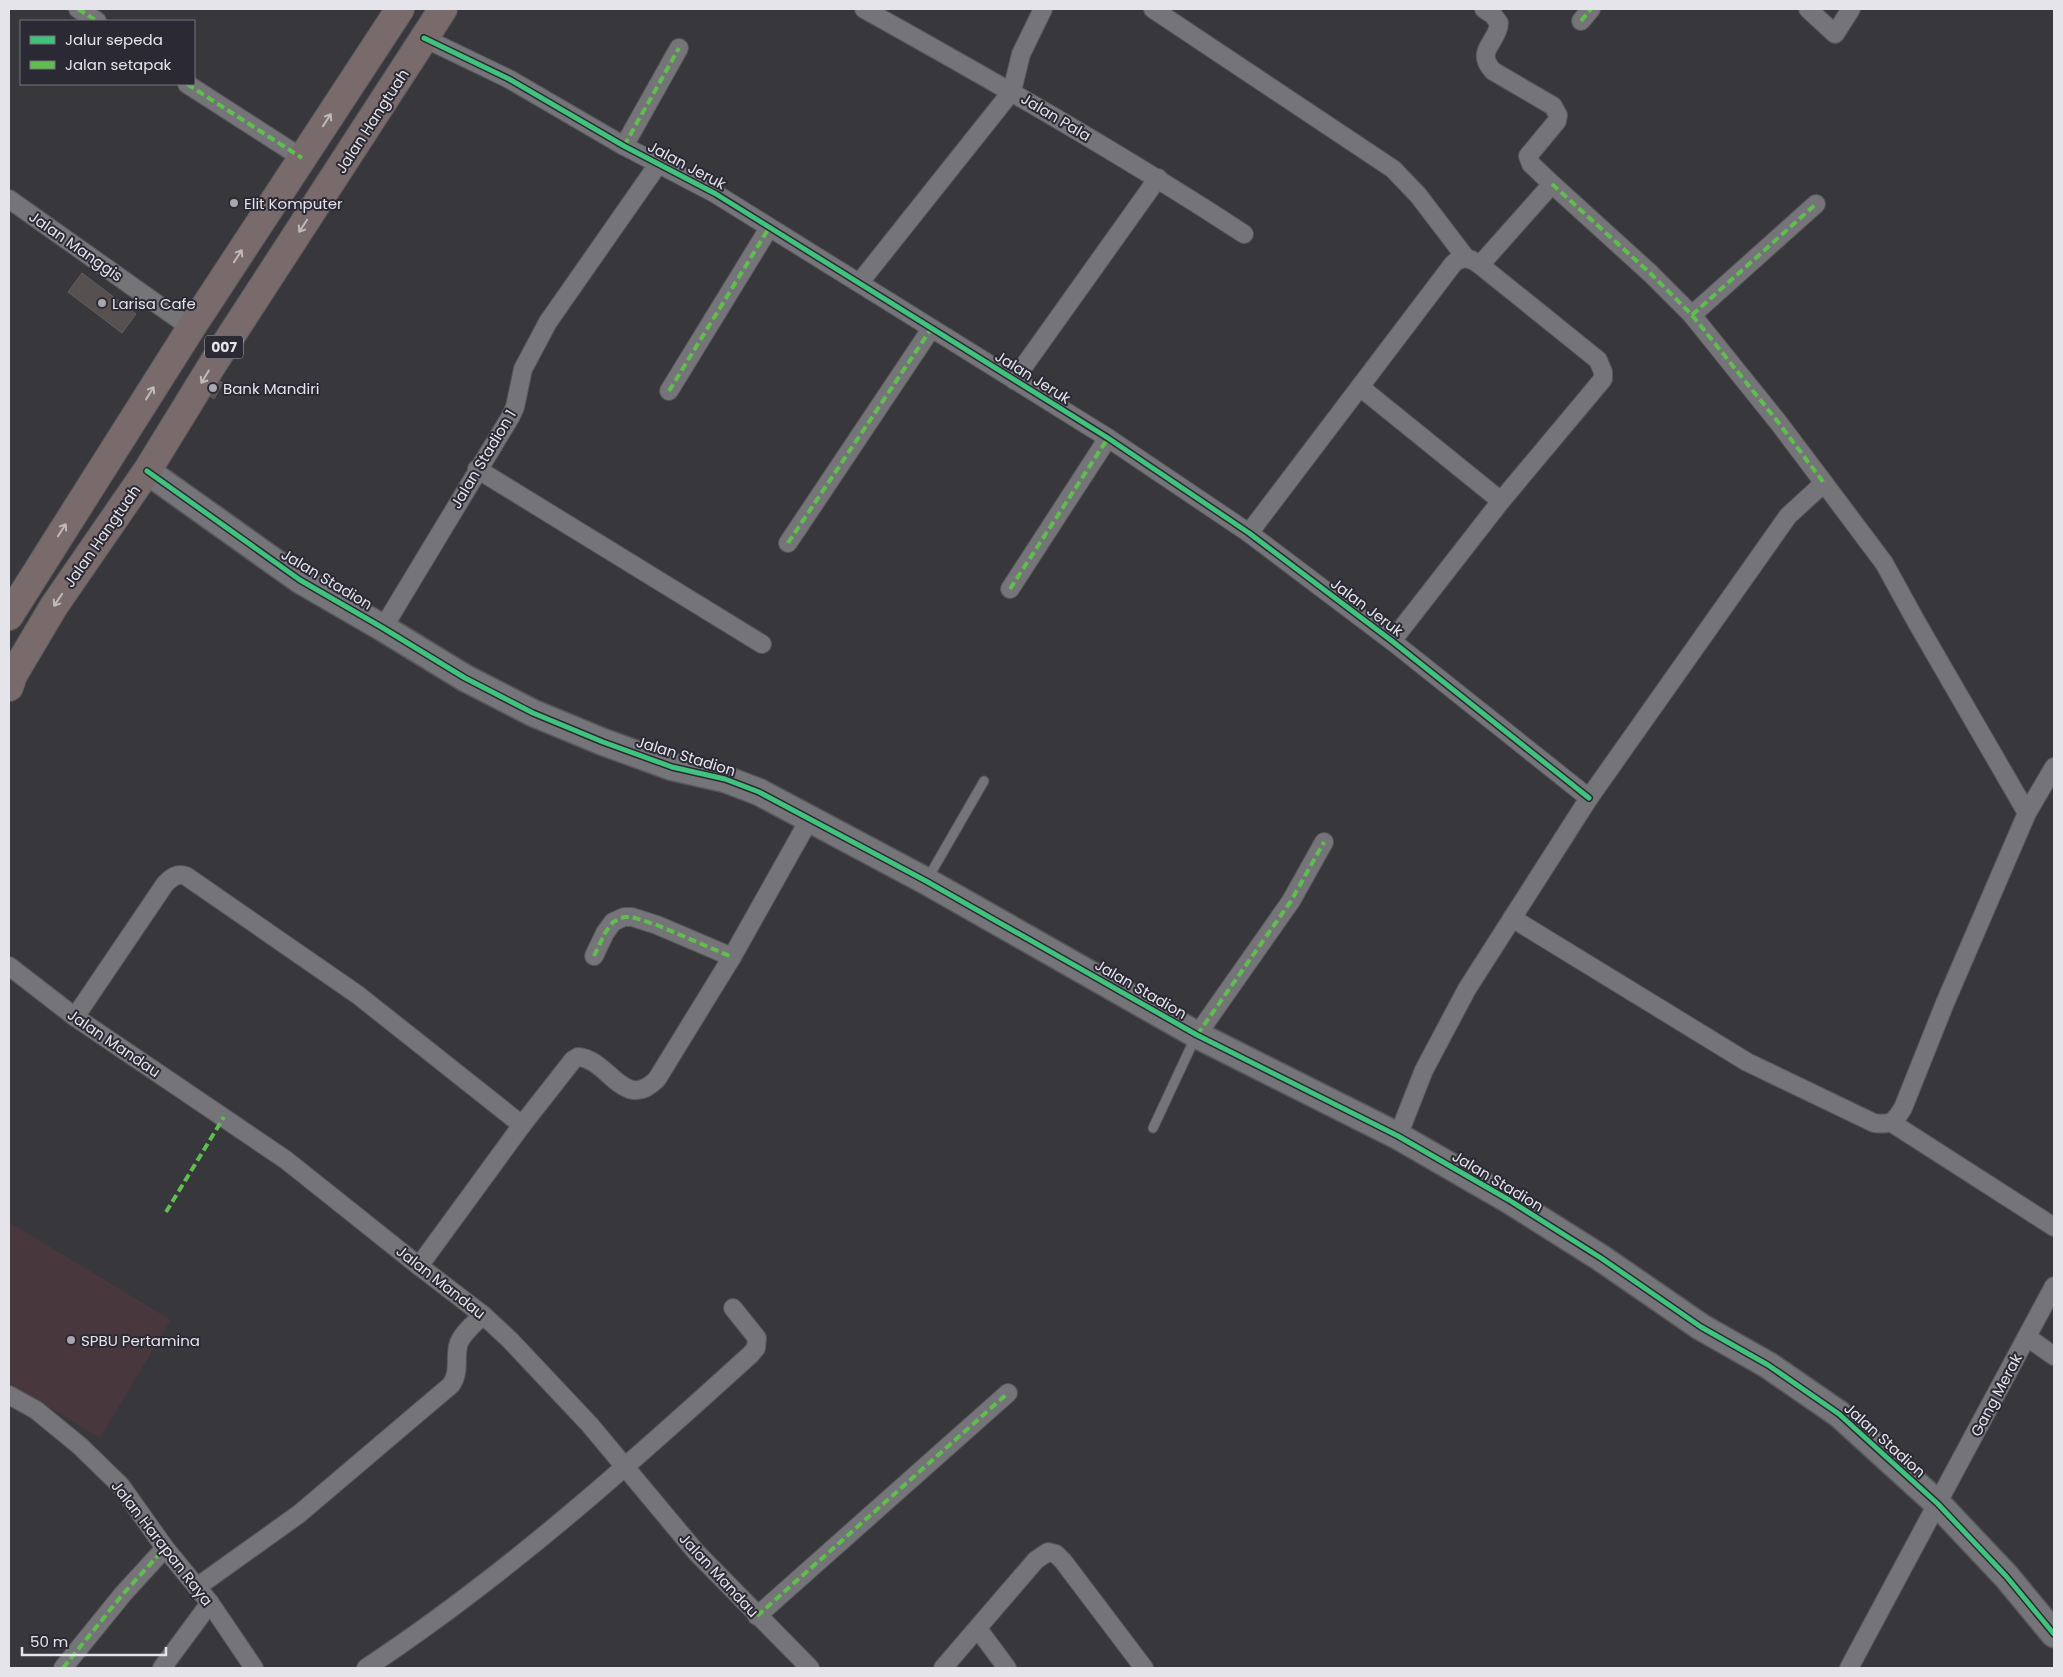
<svg xmlns="http://www.w3.org/2000/svg" width="2063" height="1677" font-family="Poppins,sans-serif">
<style>
.commercial{fill:#48373c}
.building{fill:#565150;stroke:#605e5f}
.lines{fill:none;stroke-linecap:round;stroke-linejoin:round}
.lane-casing{stroke:#57565b;stroke-width:11}
.street-casing{stroke:#57565b;stroke-width:20}
.secondary-casing{stroke:#57565b;stroke-width:29}
.highway-casing{stroke:#57565b;stroke-width:30}
.lane{stroke:#757479;stroke-width:9}
.street{stroke:#757479;stroke-width:18}
.secondary{stroke:#757479;stroke-width:26}
.highway{stroke:#796b6b;stroke-width:28}
.quiet{stroke:#5fbe4e;stroke-width:4;stroke-dasharray:8 4;stroke-linecap:butt}
.cycleway-casing{stroke:#2b2a34;stroke-width:8}
.cycleway{stroke:#40c37c;stroke-width:5}
.oneway{stroke:#bfbabe}
.poi-dot{fill:#a8a7ae;stroke:#2b2a34;stroke-width:2}
.labels{text-anchor:middle;dominant-baseline:central;stroke-width:4;stroke-linejoin:round;paint-order:stroke}
.shield{fill:#2b2a34;stroke:#adacb4;stroke-width:1}
.shield-label{font-size:14px;font-weight:bold;fill:#e5e4eb}
.street-label{font-size:15px;fill:#e5e4eb;stroke:#2b2a34}
.poi-label{font-size:15px;fill:#e5e4eb;stroke:#2b2a34;text-anchor:start}
</style>
<rect width="100%" height="100%" fill="#37373c"/>
<polygon class="commercial" points="9,1222 171,1320 100,1438 9,1383"/>
<g class="building">
<polygon points="82,273 136,314 122,333 68,292"/>
<polygon points="211,377 223,383 214,399 204,392"/>
</g>
<g class="lines">
<g class="lane-casing">
<g id="lane">
<polyline points="928,878 984,781"/>
<polyline points="1153,1128 1195,1038"/>
</g>
</g>
<g class="street-casing">
<g id="street">
<polyline points="78,9 97,21"/>
<path d="M 864,9 C 993,81 1120,153 1244,234"/>
<polyline points="1153,9 1393,169 1418,195 1466,258"/>
<polyline points="1808,9 1835,34 1851,9"/>
<polyline points="1581,21 1591,9"/>
<polyline points="424,38 509,79 624,146 716,194 1108,438 1249,533 1392,641 1589,798"/>
<polyline points="187,84 302,158"/>
<polyline points="624,146 679,48"/>
<polyline points="1552,184 1650,273 1692,315 1778,422 1824,483"/>
<polyline points="9,199 191,328"/>
<path d="M 1480,265 L 1552,184 L 1531,164 L 1528,156 L 1557,121 L 1558,115 L 1553,106 L 1493,71 C 1474,50 1498,43 1499,23 L 1493,15 L 1484,9"/>
<polyline points="860,282 1012,91 1021,54 1043,9"/>
<polyline points="1692,315 1816,204"/>
<polyline points="1014,380 1158,178"/>
<polyline points="1360,387 1501,501"/>
<polyline points="669,391 769,228"/>
<polyline points="477,469 762,644"/>
<path d="M 1249,533 L 1453,264 C 1462,255 1471,258 1480,265 L 1598,360 L 1603,372 L 1603,379 L 1501,501 L 1392,641"/>
<polyline points="788,543 931,329"/>
<polyline points="1010,589 1108,438"/>
<polyline points="383,628 511,416 515,407 523,369 548,322 659,163"/>
<path d="M 1512,918 L 1747,1062 L 1874,1123 C 1891,1125 1894,1123 1903,1108 L 1945,1003 L 2027,813 L 2054,767"/>
<polyline points="594,956 605,933 613,922 624,917 632,917 657,925 732,957"/>
<polyline points="9,966 75,1017 286,1160 419,1266 483,1315 510,1340 590,1425 696,1552 810,1668"/>
<path d="M 75,1017 L 165,884 C 172,877 177,873 186,876 L 358,995 L 522,1125"/>
<polyline points="1197,1035 1291,901 1324,842"/>
<polyline points="1892,1123 2054,1227"/>
<polyline points="1398,1136 1424,1070 1467,989 1589,798 1788,516 1824,483 1884,563 1917,623 2027,813"/>
<path d="M 419,1266 L 522,1125 L 573,1060 L 578,1057 C 609,1059 624,1113 657,1079 L 732,957 L 809,820"/>
<polyline points="2027,1337 2054,1356"/>
<polyline points="9,1395 36,1410 80,1446 121,1486 165,1548 210,1603 254,1668"/>
<path d="M 197,1587 L 299,1514 L 451,1385 C 460,1372 455,1360 458,1346 C 460,1335 475,1323 483,1315"/>
<polyline points="757,1616 1008,1393"/>
<polyline points="978,1629 1007,1668"/>
<polyline points="63,1668 123,1594 165,1548"/>
<polyline points="162,1668 210,1603"/>
<path d="M 366,1668 C 504,1577 629,1465 751,1354 L 756,1348 L 757,1338 L 733,1308"/>
<polyline points="943,1668 1036,1560 1048,1552 1056,1554 1063,1561 1144,1668"/>
<polyline points="1849,1668 2054,1286"/>
</g>
</g>
<g class="secondary-casing">
<polyline id="secondary" points="147,471 300,580 383,628 465,678 533,713 603,742 672,767 725,779 759,792 926,881 1197,1035 1398,1136 1509,1200 1601,1258 1701,1327 1768,1365 1839,1414 1938,1504 2006,1576 2054,1634"/>
</g>
<g class="highway-casing">
<g id="highway">
<polyline points="9,616 191,328 400,9"/>
<polyline points="9,687 13,675 54,606 147,471 214,362 443,9"/>
</g>
</g>
<use href="#lane" class="lane"/>
<use href="#street" class="street"/>
<use href="#secondary" class="secondary"/>
<use href="#highway" class="highway"/>
<g class="quiet">
<polyline points="78,9 97,21"/>
<polyline points="1581,21 1591,9"/>
<polyline points="187,84 302,158"/>
<polyline points="624,146 679,48"/>
<polyline points="1552,184 1650,273 1692,315 1778,422 1824,483"/>
<polyline points="1692,315 1816,204"/>
<polyline points="669,391 769,228"/>
<polyline points="788,543 931,329"/>
<polyline points="1010,589 1108,438"/>
<polyline points="594,956 605,933 613,922 624,917 632,917 657,925 732,957"/>
<polyline points="1197,1035 1291,901 1324,842"/>
<polyline points="166,1212 224,1117"/>
<polyline points="757,1616 1008,1393"/>
<polyline points="63,1668 123,1594 165,1548"/>
</g>
<g class="cycleway-casing">
<g id="cycleway">
<polyline points="424,38 509,79 624,146 716,194 1108,438 1249,533 1392,641 1589,798"/>
<polyline points="147,471 300,580 383,628 465,678 533,713 603,742 672,767 725,779 759,792 926,881 1197,1035 1398,1136 1509,1200 1601,1258 1701,1327 1768,1365 1839,1414 1938,1504 2006,1576 2054,1634"/>
</g>
</g>
<use href="#cycleway" class="cycleway"/>
</g>
<defs><path id="oneway-shaft" d="M-6 0H5M1.5-3L5.5 0L1.5 3" fill="none" stroke-width="1.6" stroke-linecap="round" stroke-linejoin="round" transform="scale(1.25)"/></defs>
<g class="oneway">
<use href="#oneway-shaft" transform="translate(327 120) rotate(-57)"/>
<use href="#oneway-shaft" transform="translate(303 226) rotate(123)"/>
<use href="#oneway-shaft" transform="translate(238 256) rotate(-57)"/>
<use href="#oneway-shaft" transform="translate(205 377) rotate(121)"/>
<use href="#oneway-shaft" transform="translate(150 393) rotate(-58)"/>
<use href="#oneway-shaft" transform="translate(62 530) rotate(-57)"/>
<use href="#oneway-shaft" transform="translate(58 600) rotate(124)"/>
</g>
<g class="poi-dot">
<circle cx="234" cy="203" r="5"/>
<circle cx="102" cy="303" r="5"/>
<circle cx="213" cy="388" r="5"/>
<circle cx="71" cy="1340" r="5"/>
</g>
<g class="labels">
<rect class="shield" x="205" y="335.5" width="38" height="23" rx="4"/>
<g class="shield-label">
<text x="224" y="347">007</text>
</g>
<g class="street-label">
<text transform="translate(1056 117) rotate(31)">Jalan Pala</text>
<text transform="translate(372 121) rotate(-57)">Jalan Hangtuah</text>
<text transform="translate(687 165) rotate(28)">Jalan Jeruk</text>
<text transform="translate(76 246) rotate(35)">Jalan Manggis</text>
<text transform="translate(1033 377) rotate(32)">Jalan Jeruk</text>
<text transform="translate(483 459) rotate(-59)">Jalan Stadion 1</text>
<text transform="translate(102 536) rotate(-55)">Jalan Hangtuah</text>
<text transform="translate(327 579) rotate(31)">Jalan Stadion</text>
<text transform="translate(1367 607) rotate(37)">Jalan Jeruk</text>
<text transform="translate(686 756) rotate(17)">Jalan Stadion</text>
<text transform="translate(1141 989) rotate(30)">Jalan Stadion</text>
<text transform="translate(114 1043) rotate(34)">Jalan Mandau</text>
<text transform="translate(1498 1181) rotate(31)">Jalan Stadion</text>
<text transform="translate(441 1282) rotate(38)">Jalan Mandau</text>
<text transform="translate(1996 1395) rotate(-62)">Gang Merak</text>
<text transform="translate(1885 1440) rotate(42)">Jalan Stadion</text>
<text transform="translate(162 1543) rotate(52)">Jalan Harapan Raya</text>
<text transform="translate(719 1575) rotate(47)">Jalan Mandau</text>
</g>
<g class="poi-label">
<text x="244" y="203">Elit Komputer</text>
<text x="112" y="303">Larisa Cafe</text>
<text x="223" y="388">Bank Mandiri</text>
<text x="81" y="1340">SPBU Pertamina</text>
</g>
</g>
<rect width="2063" height="1677" fill="none" stroke="#e5e4eb" stroke-width="20"/>
<rect x="20" y="20" width="175" height="65" fill="#2b2a34" stroke="#75747d"/>
<rect x="30" y="36" width="25" height="8" fill="#40c37c" stroke="#75747d"/>
<text x="65" y="45" font-size="15" fill="#e5e4eb">Jalur sepeda</text>
<rect x="30" y="61" width="25" height="8" fill="#5fbe4e" stroke="#75747d"/>
<text x="65" y="70" font-size="15" fill="#e5e4eb">Jalan setapak</text>
<path d="M22 1647v8h144v-8" fill="none" stroke="#e5e4eb" stroke-width="2.5"/>
<text x="30" y="1647" font-size="15" fill="#e5e4eb" stroke="#2b2a34" stroke-width="4" paint-order="stroke">50 m</text>
</svg>
